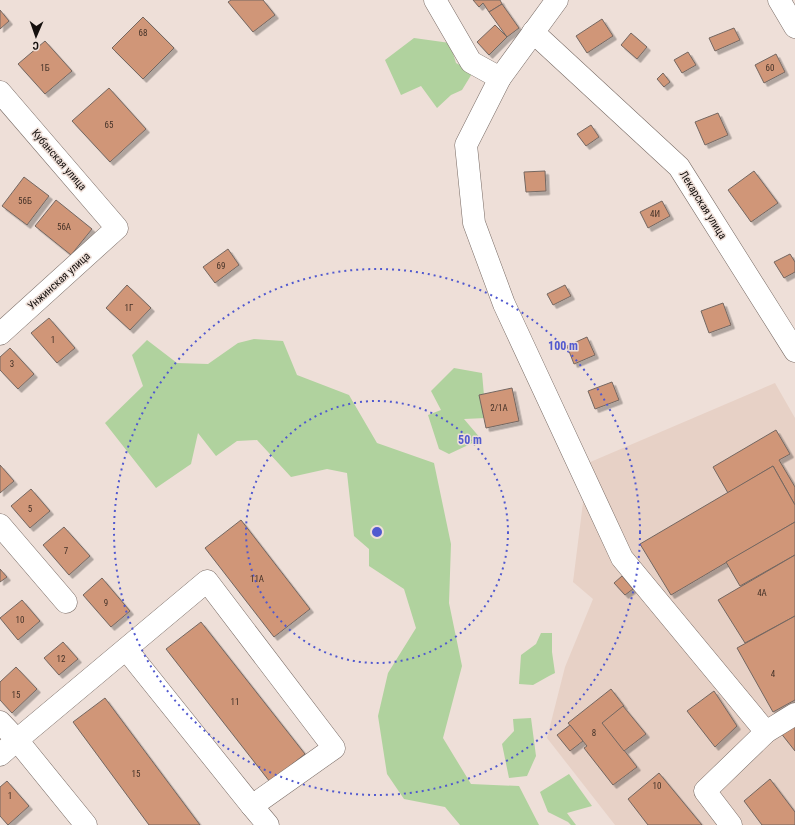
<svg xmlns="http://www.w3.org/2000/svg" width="795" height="825" font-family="'Roboto Condensed',sans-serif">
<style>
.built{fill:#e7d1c6}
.green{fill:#b0d29e}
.building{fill:#d09678;stroke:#746761;filter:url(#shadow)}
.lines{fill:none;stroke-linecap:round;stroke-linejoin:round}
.minor-casing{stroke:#796c66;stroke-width:23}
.minor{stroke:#fff;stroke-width:22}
.ring{fill:none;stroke:#5159cf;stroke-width:2;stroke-dasharray:2 4}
.labels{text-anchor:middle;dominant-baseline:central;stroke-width:3;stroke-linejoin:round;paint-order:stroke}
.number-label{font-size:9px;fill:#443228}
.street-label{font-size:11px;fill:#15100e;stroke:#eedfd8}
.centre{fill:#5159cf;stroke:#eedfd8;stroke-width:2}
.ring-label{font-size:12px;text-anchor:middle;font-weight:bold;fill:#5159cf;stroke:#eedfd8;stroke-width:3;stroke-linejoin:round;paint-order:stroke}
</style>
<defs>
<filter id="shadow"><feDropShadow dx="3.5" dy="3.5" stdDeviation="0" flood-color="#0004"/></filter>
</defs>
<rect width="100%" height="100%" fill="#eedfd8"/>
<polygon class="built" points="775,383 795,418 795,825 615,825 547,738 565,667 593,599 573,582 588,463"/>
<g class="green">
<polygon points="414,38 450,43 456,63 473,72 462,90 451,95 437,108 421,86 401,95 385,60"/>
<polygon points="254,339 283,341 297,375 349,395 377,443 434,463 451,544 449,603 462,666 443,738 471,784 519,786 539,825 460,825 445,807 404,799 387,774 378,716 388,673 416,628 404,589 369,566 369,549 354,536 347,473 327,469 291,477 257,440 237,441 216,456 198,433 191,464 156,488 105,423 143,386 132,355 147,340 177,363 208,364 238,343"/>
<polygon points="454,368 482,373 486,418 464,419 481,439 449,454 439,449 428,415 441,410 431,391"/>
<polygon points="541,633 552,633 552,652 555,673 549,676 533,685 519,684 521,655 536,644"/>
<polygon points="531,718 536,756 527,776 509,778 502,744 514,731 513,719"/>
<polygon points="569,774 592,806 567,813 576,825 571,825 568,822 548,812 540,792"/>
</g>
<g class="building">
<polygon points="231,0 263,0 275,15 253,32 228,2"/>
<polygon points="473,0 500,0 502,4 489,12 483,3 479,7"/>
<polygon points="502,4 519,28 507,37 489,12"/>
<polygon points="0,10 9,21 0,29"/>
<polygon points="143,17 174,48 143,79 112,48"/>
<polygon points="602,19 613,36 587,53 576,36"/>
<polygon points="495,25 507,37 489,55 477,42"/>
<polygon points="734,28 740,40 715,51 709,38"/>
<polygon points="631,33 647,47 637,59 621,45"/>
<polygon points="45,41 72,71 45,94 18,64"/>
<polygon points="688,52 696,65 682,73 674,60"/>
<polygon points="776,54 785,72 764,83 755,65"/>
<polygon points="663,73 670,82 664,87 657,79"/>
<polygon points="109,88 146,129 110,162 72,121"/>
<polygon points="718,113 728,135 705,145 695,122"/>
<polygon points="591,125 599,137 586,146 577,134"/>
<polygon points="545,171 546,191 526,192 524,172"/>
<polygon points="754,171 778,203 751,222 728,190"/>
<polygon points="24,177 49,196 27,225 2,206"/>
<polygon points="56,200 92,229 71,255 35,226"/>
<polygon points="662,201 670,216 648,228 640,212"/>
<polygon points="228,249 239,265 215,283 203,267"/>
<polygon points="790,254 795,262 795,272 784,278 774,262"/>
<polygon points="127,285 151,308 130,330 106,308"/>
<polygon points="565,285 571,296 553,305 547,294"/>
<polygon points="723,303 731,325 709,333 701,311"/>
<polygon points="49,318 75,348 57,363 31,333"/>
<polygon points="587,337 595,355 574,364 567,346"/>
<polygon points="10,348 34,374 18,389 0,370 0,357"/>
<polygon points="612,382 619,400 595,409 588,391"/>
<polygon points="512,388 519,421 486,428 479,395"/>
<polygon points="776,430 790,454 779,460 795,487 795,505 773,466 728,493 713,467"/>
<polygon points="0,465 14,481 0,493"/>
<polygon points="773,466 795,505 795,522 671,595 640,544"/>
<polygon points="31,489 50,511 30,528 11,506"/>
<polygon points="241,520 310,609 274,637 205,548"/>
<polygon points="795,522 795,555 740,586 726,562"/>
<polygon points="64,527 90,556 69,575 43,545"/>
<polygon points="795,555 795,616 745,643 718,600"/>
<polygon points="0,569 7,577 0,582"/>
<polygon points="622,576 633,589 625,595 614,583"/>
<polygon points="102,578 130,611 111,627 83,595"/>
<polygon points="22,600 40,621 18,640 0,618"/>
<polygon points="795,616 795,700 773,712 737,648"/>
<polygon points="201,622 305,754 270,782 166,649"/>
<polygon points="63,642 78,659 59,675 44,658"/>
<polygon points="16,667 37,689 12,713 0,700 0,682"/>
<polygon points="611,689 624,706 603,723 637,767 613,785 584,748 587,746 568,723"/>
<polygon points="714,691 737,726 715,747 687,711"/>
<polygon points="105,698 200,825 149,825 73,722"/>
<polygon points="623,706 646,734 624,751 602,723"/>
<polygon points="795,722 795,751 780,732"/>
<polygon points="570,725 583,741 570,751 557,735"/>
<polygon points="659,773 702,825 648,825 628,799"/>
<polygon points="770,779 795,812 795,825 762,825 744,801"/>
<polygon points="7,781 29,806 8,825 0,816 0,787"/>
</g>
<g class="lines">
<g class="minor-casing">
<g id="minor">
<polyline points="435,0 471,62 500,78"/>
<polyline points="557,0 500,78 466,145 474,223 504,304 622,558 766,732 705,791 731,825"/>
<polyline points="779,0 795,27"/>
<polyline points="533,32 679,167 795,351"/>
<polyline points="0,92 117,228 0,334"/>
<polyline points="0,525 66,602"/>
<polyline points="0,722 17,740 86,825"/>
<polyline points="766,732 795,714"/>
<polyline points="0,755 17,740 207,581 334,748 252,806 126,649"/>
<polyline points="252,806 268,825"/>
</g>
</g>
<use href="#minor" class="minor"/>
</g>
<g class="ring">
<circle cx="377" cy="532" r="131"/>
<circle cx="377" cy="532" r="263"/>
</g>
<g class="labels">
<g class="number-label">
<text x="143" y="33">68</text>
<text x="45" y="68">1Б</text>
<text x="770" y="68">60</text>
<text x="109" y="125">65</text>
<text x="25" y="201">56Б</text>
<text x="655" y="214">4И</text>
<text x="64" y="227">56А</text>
<text x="221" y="266">69</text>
<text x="129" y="308">1Г</text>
<text x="53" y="340">1</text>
<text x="12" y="364">3</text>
<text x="499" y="408">2/1А</text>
<text x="30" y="509">5</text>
<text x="66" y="551">7</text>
<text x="257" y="579">11А</text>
<text x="762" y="593">4А</text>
<text x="106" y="603">9</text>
<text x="20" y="620">10</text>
<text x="61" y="659">12</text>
<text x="773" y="674">4</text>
<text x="16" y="695">15</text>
<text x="235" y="702">11</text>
<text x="594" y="733">8</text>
<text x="136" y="774">15</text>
<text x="657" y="786">10</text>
<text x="10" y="796">1</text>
</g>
<g class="street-label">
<text transform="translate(59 160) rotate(49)">Кубанская улица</text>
<text transform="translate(703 205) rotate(58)">Лекарская улица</text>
<text transform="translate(59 281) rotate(-42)">Унжинская улица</text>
</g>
</g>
<circle cx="377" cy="532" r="6" class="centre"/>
<g class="ring-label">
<text x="563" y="350">100 m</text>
<text x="470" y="444">50 m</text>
</g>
<g transform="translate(36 36) rotate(182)" stroke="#eedfd8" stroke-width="3" paint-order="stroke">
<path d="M0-3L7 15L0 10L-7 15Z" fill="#15100e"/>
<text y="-6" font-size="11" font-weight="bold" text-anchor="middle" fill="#15100e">С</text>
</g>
</svg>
